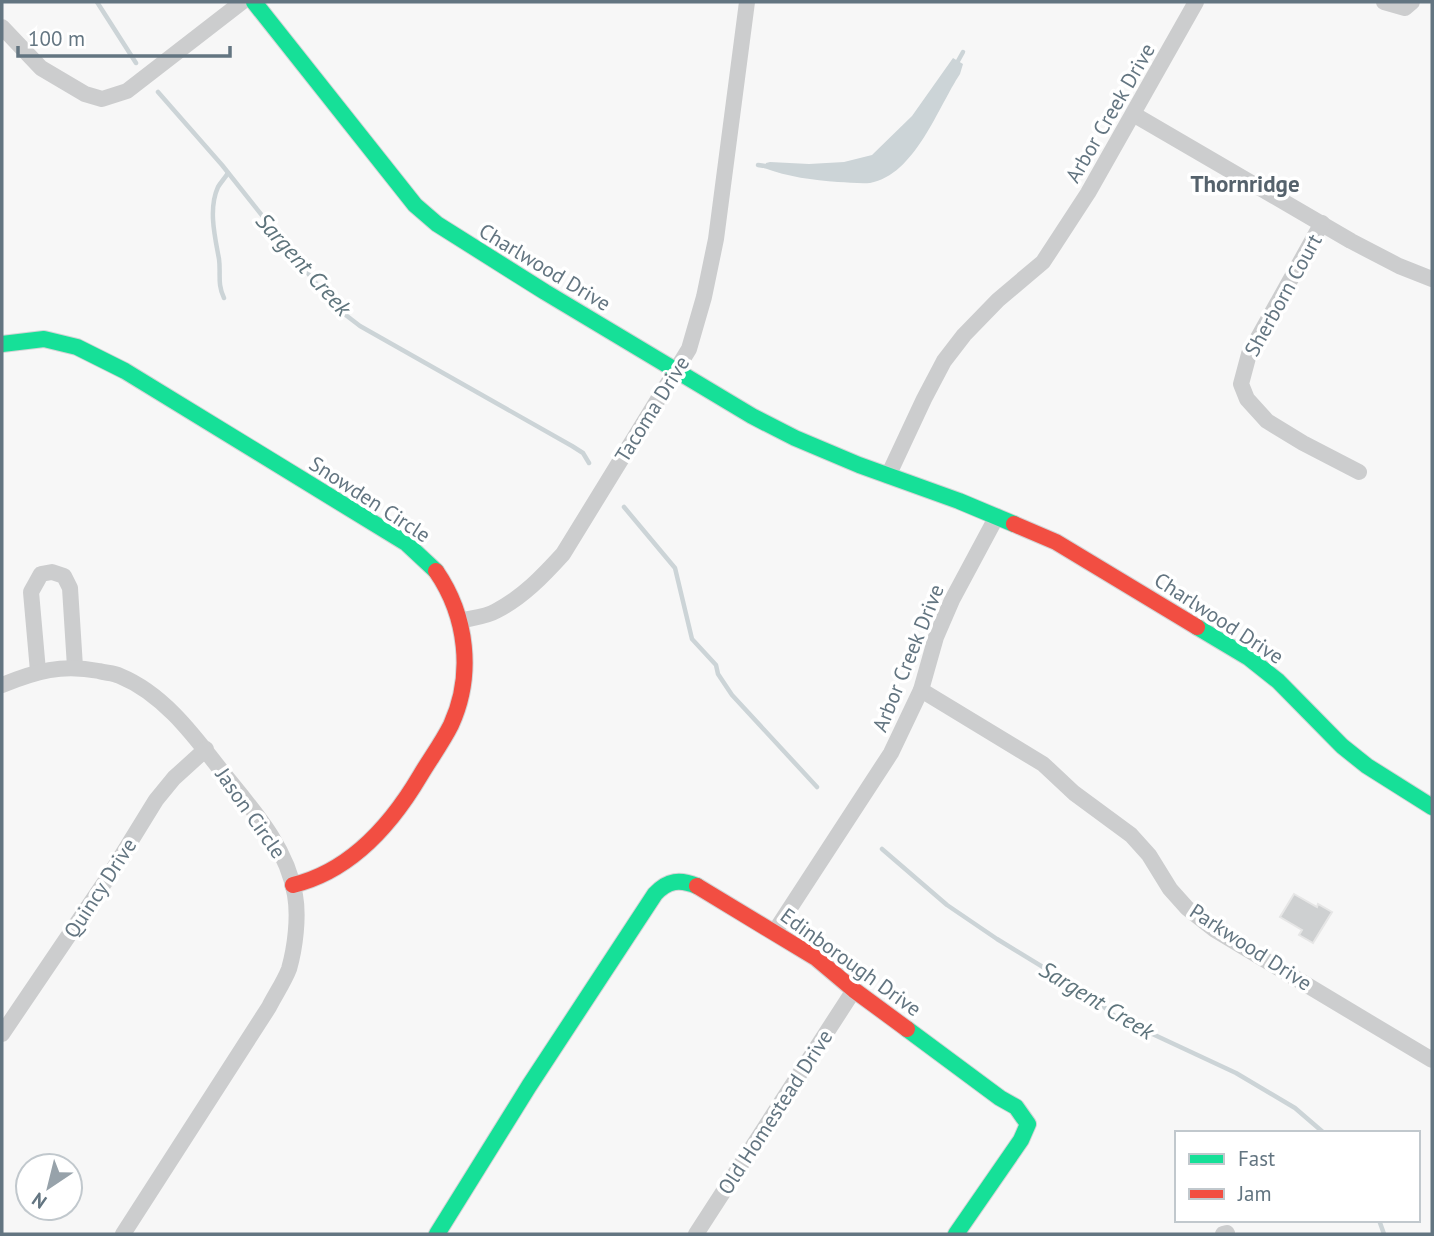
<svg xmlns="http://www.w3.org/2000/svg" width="1434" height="1236" font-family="'PT Sans',sans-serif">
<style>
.water{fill:#ccd4d7}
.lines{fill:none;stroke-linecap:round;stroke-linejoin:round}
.stream{stroke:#ccd4d7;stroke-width:4.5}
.building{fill:#ced0d1;stroke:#e6e6e6;stroke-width:2}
.fast-casing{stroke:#d3d4d5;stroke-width:18}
.jam-casing{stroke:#d3d4d5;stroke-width:18}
.street{stroke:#cccdce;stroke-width:16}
.fast{stroke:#16e098;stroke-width:16}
.jam{stroke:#f24e42;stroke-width:16}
.labels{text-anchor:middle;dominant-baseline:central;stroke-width:7;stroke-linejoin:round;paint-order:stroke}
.street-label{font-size:21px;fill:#637581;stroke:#fff}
.neighbourhood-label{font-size:23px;font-weight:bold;fill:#55626c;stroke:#fff}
.water-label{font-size:23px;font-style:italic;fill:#5e747c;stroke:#fff}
</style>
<rect width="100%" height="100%" fill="#f7f7f7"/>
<path class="water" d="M 953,58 L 963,64 L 960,74 C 938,107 915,175 870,183 C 860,184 848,182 838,182 C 813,180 788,177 764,168 L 766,163 L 770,162 L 809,164 L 844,162 L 872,155 L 912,116 Z"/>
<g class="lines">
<g class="stream">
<polyline points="97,2 136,63"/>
<polyline points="958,61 963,52"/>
<polyline points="158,92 222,165 334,306 360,326 572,446 583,453 589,463"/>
<polyline points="758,165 765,166"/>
<path d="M 224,298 C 217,284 221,273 219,259 C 215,237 208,209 218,187 C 221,182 225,178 228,173"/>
<polyline points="624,507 675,568 692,639 716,665 718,674 732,695 817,787"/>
<polyline points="882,849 947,905 997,939 1092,997 1116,1017 1236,1073 1295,1108 1324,1133"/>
<polyline points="1379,1220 1384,1234"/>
</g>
</g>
<polygon class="building" points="1294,894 1317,907 1318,904 1332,912 1313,943 1299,935 1302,930 1280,917"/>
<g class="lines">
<g class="fast-casing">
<g id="fast">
<polyline points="254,2 415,205 437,224 545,292 752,416 795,438 859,465 959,501 1014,524"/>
<polyline points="2,344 44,339 77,347 125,371 406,543 436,571"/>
<polyline points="1197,627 1249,658 1278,681 1342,746 1367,766 1432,807"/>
<polyline points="907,1029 1000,1098 1016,1107 1028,1124 1021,1140 956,1234"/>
<path d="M 437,1234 L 529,1086 L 655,894 C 668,880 680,879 697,886"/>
</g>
</g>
<g class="jam-casing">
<g id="jam">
<polyline points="1014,524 1056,542 1197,627"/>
<path d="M 293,885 C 351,871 391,825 420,776 C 430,759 442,743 451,725 C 474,675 467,616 436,571"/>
<polyline points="697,886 816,958 854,990 907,1029"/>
</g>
</g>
<g class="street">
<polyline points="1384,2 1405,8 1412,2"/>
<polyline points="2,27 41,68 85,94 102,99 127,91 242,2"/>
<polyline points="1133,114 1351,241 1399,266 1432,279"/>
<polyline points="1322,223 1249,354 1241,384 1247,399 1267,421 1303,443 1359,472"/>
<polyline points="888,476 924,399 944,361 964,335 998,300 1043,262 1088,193 1196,2"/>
<path d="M 459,621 C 471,618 486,617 496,611 C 523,597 543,576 563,554 L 689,349 L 704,297 L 716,239 L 747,2"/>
<polyline points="38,671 31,592 41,574 52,572 64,576 70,588 75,667"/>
<path d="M 2,685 C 37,671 61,664 99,671 C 106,673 114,673 120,676 C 164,694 195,737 223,773 C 253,810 287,847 295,895 C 299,917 295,948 289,969 C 284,982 275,995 269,1007 L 123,1234"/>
<polyline points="921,690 1043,764 1074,793 1131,835 1149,855 1170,889 1187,908 1215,930 1432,1060"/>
<polyline points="775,931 891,753 921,690 936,637 952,600 997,516"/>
<polyline points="2,1034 111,873 156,800 174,778 206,749"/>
<polyline points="696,1234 854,990"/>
<polyline points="1223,1234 1227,1233"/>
</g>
<use href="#fast" class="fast"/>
<use href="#jam" class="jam"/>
</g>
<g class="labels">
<g class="street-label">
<text transform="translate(1110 113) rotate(-60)">Arbor Creek Drive</text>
<text transform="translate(545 267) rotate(31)">Charlwood Drive</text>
<text transform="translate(1283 295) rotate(-61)">Sherborn Court</text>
<text transform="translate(652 409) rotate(-58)">Tacoma Drive</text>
<text transform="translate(370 499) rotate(33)">Snowden Circle</text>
<text transform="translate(1219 618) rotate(33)">Charlwood Drive</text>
<text transform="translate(908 658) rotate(-68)">Arbor Creek Drive</text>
<text transform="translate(251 813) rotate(55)">Jason Circle</text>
<text transform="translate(100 888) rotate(-57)">Quincy Drive</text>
<text transform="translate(1251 947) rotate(33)">Parkwood Drive</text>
<text transform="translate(851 962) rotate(36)">Edinborough Drive</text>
<text transform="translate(775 1112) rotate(-57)">Old Homestead Drive</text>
</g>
<g class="neighbourhood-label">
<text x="1245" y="183">Thornridge</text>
</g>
<g class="water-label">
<text transform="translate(304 264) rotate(48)">Sargent Creek</text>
<text transform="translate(1097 1000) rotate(31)">Sargent Creek</text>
</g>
</g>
<rect width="1434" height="1236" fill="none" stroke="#637581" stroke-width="7"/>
<rect x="1175" y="1131" width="245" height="91" fill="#ffffff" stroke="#c1c8cd" stroke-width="2"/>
<rect x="1189" y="1154" width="35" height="10" fill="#16e098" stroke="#c1c8cd" stroke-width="2"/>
<text x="1238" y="1166" font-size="21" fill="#637581">Fast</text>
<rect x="1189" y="1189" width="35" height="10" fill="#f24e42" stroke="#c1c8cd" stroke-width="2"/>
<text x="1238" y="1201" font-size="21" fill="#637581">Jam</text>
<g transform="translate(49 1187) rotate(215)"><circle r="33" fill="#ffffff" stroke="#c1c8cd" stroke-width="2"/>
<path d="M0-5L12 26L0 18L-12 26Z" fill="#97a2aa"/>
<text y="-10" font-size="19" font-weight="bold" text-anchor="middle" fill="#637581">N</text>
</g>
<path d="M18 46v10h212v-10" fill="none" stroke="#637581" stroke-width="3.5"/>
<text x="28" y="46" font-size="21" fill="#637581" stroke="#ffffff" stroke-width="5" paint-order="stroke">100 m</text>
</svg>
